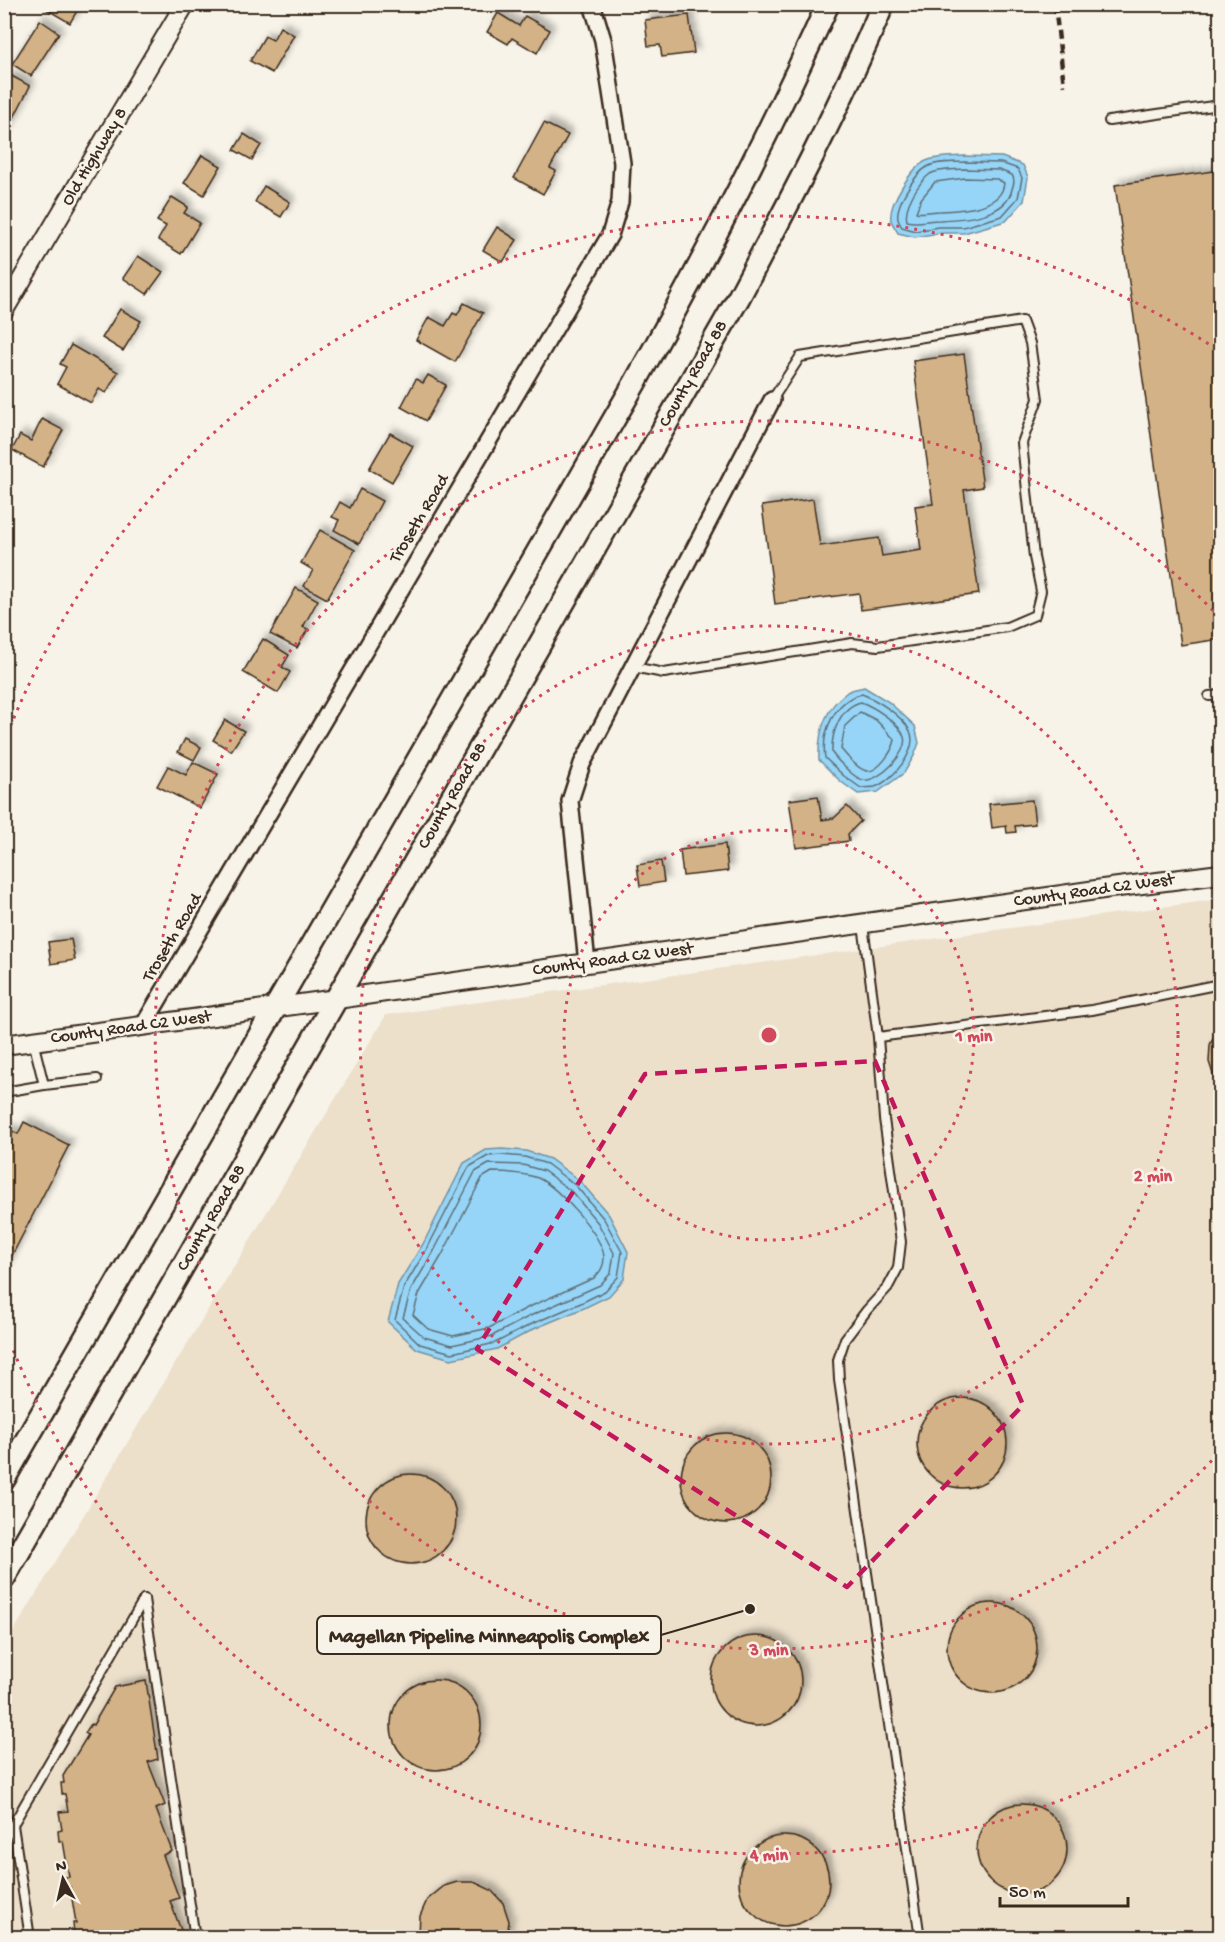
<svg xmlns="http://www.w3.org/2000/svg" width="1225" height="1942" font-family="'Gochi Hand',sans-serif">
<style>
.built{fill:#ece0cb}
.water{fill:#96d5f7;stroke:#7291a0;stroke-width:1.5}
.lines{fill:none;stroke-linecap:round;stroke-linejoin:round}
.shore{stroke:#5f6e75;stroke-width:1.5}
.building{fill:#d2b286;stroke:#3b2a1e;stroke-width:1.5;filter:url(#shadow)}
.service-casing{stroke:#3b2a1e;stroke-width:12}
.minor-casing{stroke:#3b2a1e;stroke-width:20}
.tertiary-casing{stroke:#3b2a1e;stroke-width:22}
.secondary-casing{stroke:#3b2a1e;stroke-width:26}
.service{stroke:#f7f3e8;stroke-width:8}
.minor{stroke:#f7f3e8;stroke-width:15}
.tertiary{stroke:#f7f3e8;stroke-width:18}
.secondary{stroke:#f7f3e8;stroke-width:21}
.rail{stroke:#3b2a1e;stroke-width:4.5;stroke-dasharray:9 4.5;stroke-linecap:butt}
.marked{fill:none;stroke:#c2185b;stroke-width:4.5;stroke-dasharray:12 8;stroke-linejoin:round}
.ring{fill:none;stroke:#d1495b;stroke-width:3;stroke-dasharray:3 6}
.labels{text-anchor:middle;dominant-baseline:central;stroke-width:5;stroke-linejoin:round;paint-order:stroke}
.street-label{font-size:18px;fill:#3b2a1e;stroke:#f7f3e8}
.centre{fill:#d1495b;stroke:#f7f3e8;stroke-width:3}
.ring-label{font-size:18px;text-anchor:middle;font-weight:bold;fill:#d1495b;stroke:#f7f3e8;stroke-width:5;stroke-linejoin:round;paint-order:stroke}
.leader{fill:none;stroke:#3b2a1e;stroke-width:2}
.callout-dot{fill:#3b2a1e;stroke:#f7f3e8;stroke-width:2}
.callout{fill:#f7f3e8;stroke:#3b2a1e;stroke-width:2}
.callout-label{font-size:20px;text-anchor:middle;font-weight:bold;fill:#3b2a1e}
</style>
<defs>
<filter id="shadow"><feDropShadow dx="5" dy="-5" stdDeviation="3" flood-color="#0004"/></filter>
</defs>
<rect width="100%" height="100%" fill="#f7f3e8"/>
<filter id="ink" filterUnits="userSpaceOnUse"><feTurbulence type="fractalNoise" baseFrequency=".0167" numOctaves="2"/><feDisplacementMap in="SourceGraphic" scale="12" xChannelSelector="R" yChannelSelector="G"/><feConvolveMatrix kernelMatrix="1 2 1 2 8 2 1 2 1" color-interpolation-filters="sRGB"/></filter>
<g filter="url(#ink)">
<polygon class="built" points="1220,899 1220,1937 5,1937 4,1647 386,1015"/>
<g class="water">
<path d="M 964,156 L 1002,157 L 1023,165 L 1028,177 L 1024,201 L 1006,221 L 964,233 L 939,233 L 915,237 L 898,233 C 896,229 892,224 891,220 C 888,204 912,167 926,161 C 938,156 952,157 964,156 Z"/>
<path d="M 864,687 L 889,702 L 915,726 L 919,743 L 914,756 L 904,773 L 878,792 L 858,794 L 840,781 L 819,760 C 818,734 824,709 846,693 C 850,689 858,689 864,687 Z"/>
<polygon points="502,1149 526,1151 550,1159 580,1181 609,1215 628,1252 624,1279 609,1296 584,1308 536,1328 497,1349 451,1359 417,1349 388,1322 398,1284 423,1244 464,1163 486,1150"/>
</g>
<g class="lines">
<g class="shore">
<path d="M 964,162 L 1001,163 L 1018,169 L 1022,178 L 1018,198 L 1002,216 L 963,227 L 938,227 L 916,231 L 902,227 C 901,226 898,220 898,219 C 895,205 915,174 927,167 C 937,161 953,163 964,162 Z"/>
<path d="M 964,169 L 999,170 L 1012,175 C 1015,180 1014,183 1012,189 C 1007,217 963,219 940,220 C 928,220 918,224 907,221 C 903,207 919,182 930,174 C 939,169 954,170 964,169 Z"/>
<path d="M 965,178 L 997,179 L 1004,183 C 1002,209 960,210 940,211 C 932,211 924,214 916,212 L 921,199 L 935,182 Z"/>
<path d="M 862,694 C 877,700 903,716 910,731 C 919,750 892,781 875,787 C 871,788 865,787 861,788 L 844,776 L 825,758 C 821,731 835,700 862,694 Z"/>
<path d="M 861,702 C 874,707 900,723 904,737 C 909,752 879,783 863,780 C 855,779 837,760 832,753 C 831,733 840,707 861,702 Z"/>
<path d="M 860,712 L 876,720 L 895,740 C 893,750 879,772 867,771 C 858,770 846,755 841,749 L 845,726 Z"/>
<polygon points="502,1155 525,1157 547,1164 576,1186 604,1219 622,1252 618,1277 605,1291 581,1303 534,1323 495,1343 452,1353 420,1344 395,1320 404,1287 428,1247 469,1167 488,1156"/>
<polygon points="489,1164 523,1165 544,1171 571,1191 598,1223 614,1253 611,1273 600,1285 530,1316 492,1336 452,1345 424,1337 403,1318 411,1290 434,1251 475,1172"/>
<path d="M 492,1172 C 508,1172 523,1173 538,1178 C 557,1186 604,1237 604,1258 C 604,1267 600,1272 594,1278 L 527,1308 L 489,1328 L 453,1336 L 428,1329 L 413,1315 L 419,1294 L 442,1255 L 482,1178 Z"/>
</g>
</g>
<g class="building">
<polygon points="49,4 81,4 70,23 46,9"/>
<polygon points="498,13 519,26 525,16 550,30 537,53 512,38 508,44 487,32"/>
<polygon points="689,15 694,53 662,57 660,45 648,46 645,20"/>
<polygon points="40,20 59,33 31,76 12,64"/>
<polygon points="280,27 294,35 272,73 250,61 265,36 273,40"/>
<polygon points="10,75 30,86 6,133 4,133 4,85"/>
<polygon points="544,123 568,135 550,168 556,171 543,194 514,178"/>
<polygon points="244,134 261,145 252,160 234,150"/>
<polygon points="202,155 221,166 204,195 184,183"/>
<polygon points="1220,170 1220,639 1181,645 1115,185"/>
<polygon points="264,186 290,202 281,217 255,202"/>
<polygon points="172,197 188,207 184,213 200,223 181,254 158,240 166,226 157,221"/>
<polygon points="497,227 517,240 503,262 483,250"/>
<polygon points="138,256 163,272 147,294 123,278"/>
<polygon points="464,303 483,313 455,362 416,340 429,317 445,326 453,313 457,315"/>
<polygon points="120,309 141,321 123,351 102,338"/>
<polygon points="71,345 118,372 106,393 99,389 91,403 57,384 66,367 60,364"/>
<polygon points="964,354 983,487 964,490 979,594 861,610 859,593 775,604 762,506 813,499 820,546 879,538 882,556 921,550 915,506 933,504 913,361"/>
<polygon points="428,375 446,385 426,421 401,407 416,379 423,383"/>
<polygon points="42,419 63,430 43,467 12,450 20,435 31,441"/>
<polygon points="390,433 413,446 392,482 369,469"/>
<polygon points="360,489 382,501 359,544 334,530 339,520 332,517 340,502 350,508"/>
<polygon points="320,530 355,550 327,599 304,586 313,570 301,563"/>
<polygon points="296,588 318,600 303,627 308,629 297,648 270,634"/>
<polygon points="263,639 289,655 282,667 290,672 278,693 243,672"/>
<polygon points="225,720 244,731 231,751 213,740"/>
<polygon points="185,739 201,747 194,760 178,752"/>
<polygon points="193,762 218,774 200,808 157,786 168,766 186,775"/>
<polygon points="818,796 822,820 834,818 847,806 861,821 848,834 849,841 796,848 789,800"/>
<polygon points="1032,800 1035,824 1015,826 1016,832 1007,833 1006,826 992,828 989,804"/>
<polygon points="725,844 728,871 683,876 680,850"/>
<polygon points="661,861 664,882 640,886 637,865"/>
<polygon points="71,939 75,960 51,964 48,942"/>
<polygon points="1220,1026 1220,1085 1215,1080 1209,1062 1210,1045 1217,1029"/>
<polygon points="24,1122 69,1145 4,1271 4,1157 11,1145 4,1141 4,1136 8,1129 18,1134"/>
<circle cx="962" cy="1443" r="45"/>
<circle cx="726" cy="1478" r="45"/>
<circle cx="411" cy="1519" r="45"/>
<circle cx="992" cy="1648" r="45"/>
<circle cx="756" cy="1681" r="45"/>
<circle cx="436" cy="1725" r="45"/>
<polygon points="146,1681 158,1759 148,1762 165,1805 156,1809 172,1851 163,1855 179,1898 170,1901 184,1938 78,1938 77,1933 74,1934 73,1923 76,1923 70,1887 67,1888 65,1877 69,1877 63,1841 59,1841 58,1831 62,1830 59,1812 68,1811 65,1794 62,1794 61,1783 64,1783 63,1776 88,1735 85,1733 91,1724 93,1725 115,1687"/>
<circle cx="1022" cy="1849" r="45"/>
<circle cx="784" cy="1881" r="45"/>
<polygon points="457,1882 474,1882 491,1890 503,1903 509,1921 507,1938 421,1938 419,1933 420,1916 427,1900 444,1886"/>
</g>
<g class="lines">
<g class="service-casing">
<g id="service">
<polyline points="1109,121 1220,105"/>
<polyline points="633,667 664,673 852,643 878,646 947,636 1007,627 1035,615 1041,591 1034,557 1022,443 1038,399 1030,343 1022,321 800,357 772,400"/>
<polyline points="1209,696 1220,695"/>
<polyline points="863,925 878,1037 1092,1010 1220,984"/>
<polyline points="878,1037 884,1119 901,1242 898,1268 888,1287 867,1310 845,1339 838,1360 839,1380 920,1938"/>
<polyline points="33,1041 44,1085 97,1079"/>
<polyline points="4,1092 44,1085"/>
<polyline points="144,1599 195,1938"/>
<polyline points="13,1825 30,1938"/>
<polyline points="4,1840 144,1599"/>
</g>
</g>
<g class="minor-casing">
<g id="minor">
<polyline points="587,963 570,801 582,764 772,400"/>
<polyline points="143,1026 610,235 620,202 622,163 603,40 592,4"/>
</g>
</g>
<g class="tertiary-casing">
<g id="tertiary">
<polyline points="4,310 185,4"/>
<polyline points="4,1045 337,999 1103,889 1220,874"/>
</g>
</g>
<g class="secondary-casing">
<g id="secondary">
<path d="M 4,1479 L 636,381 C 705,258 770,133 828,4"/>
<path d="M 4,1578 L 739,297 C 790,201 841,105 883,4"/>
</g>
</g>
<use href="#service" class="service"/>
<use href="#minor" class="minor"/>
<use href="#tertiary" class="tertiary"/>
<use href="#secondary" class="secondary"/>
<polyline class="rail" points="1055,4 1064,86"/>
</g>
</g>
<path class="marked" d="M 875,1061 L 1023,1405 L 847,1587 L 477,1349 L 645,1074 Z"/>
<g class="ring">
<circle cx="769" cy="1035" r="205"/>
<circle cx="769" cy="1035" r="409"/>
<path d="M1218 1454A614 614 0 1 1 1218 616"/>
<path d="M1215 1722A819 819 0 0 1 7 1335M7 735A819 819 0 0 1 1215 348"/>
</g>
<g class="labels">
<g class="street-label">
<text transform="translate(95 157) rotate(-59)">Old Highway 8</text>
<text transform="translate(694 374) rotate(-60)">County Road 88</text>
<text transform="translate(420 519) rotate(-59)">Troseth Road</text>
<text transform="translate(453 796) rotate(-60)">County Road 88</text>
<text transform="translate(1094 891) rotate(-8)">County Road C2 West</text>
<text transform="translate(173 938) rotate(-59)">Troseth Road</text>
<text transform="translate(613 960) rotate(-8)">County Road C2 West</text>
<text transform="translate(131 1028) rotate(-8)">County Road C2 West</text>
<text transform="translate(212 1218) rotate(-60)">County Road 88</text>
</g>
</g>
<circle cx="769" cy="1035" r="9" class="centre"/>
<g class="ring-label">
<text x="974" y="1041">1 min</text>
<text x="1153" y="1181">2 min</text>
<text x="769" y="1655">3 min</text>
<text x="769" y="1860">4 min</text>
</g>
<path class="leader" d="M750 1609L661 1635"/>
<circle class="callout-dot" cx="750" cy="1609" r="6"/>
<rect class="callout" x="317" y="1616" width="344" height="38" rx="6"/>
<g class="callout-label">
<text x="489" y="1642">Magellan Pipeline Minneapolis Complex</text>
</g>
<rect width="1225" height="1942" fill="none" stroke="#f7f3e8" stroke-width="24"/>
<rect x="12" y="12" width="1201" height="1918" fill="none" stroke="#3b2a1e" stroke-width="2" filter="url(#ink)"/>
<g transform="translate(63 1879) rotate(352)" stroke="#f7f3e8" stroke-width="4.5" paint-order="stroke">
<path d="M0-4.5L10 22L0 15L-10 22Z" fill="#3b2a1e"/>
<text y="-9" font-size="16" font-weight="bold" text-anchor="middle" fill="#3b2a1e">N</text>
</g>
<path d="M1000 1897v9h128v-9" fill="none" stroke="#3b2a1e" stroke-width="3"/>
<text x="1009" y="1897" font-size="18" fill="#3b2a1e" stroke="#f7f3e8" stroke-width="4.5" paint-order="stroke">50 m</text>
</svg>
